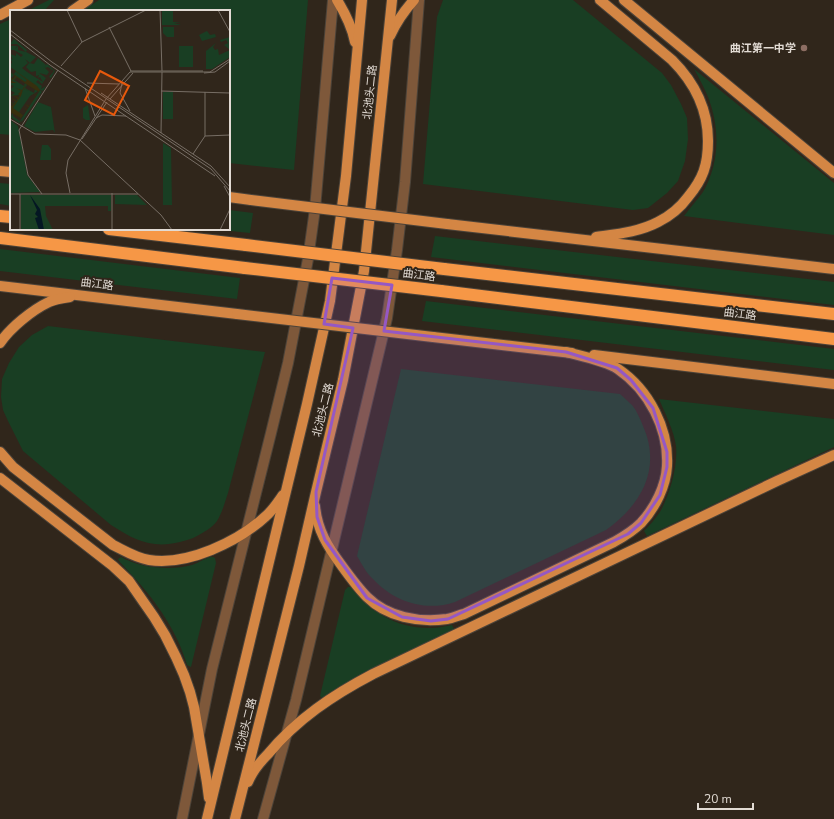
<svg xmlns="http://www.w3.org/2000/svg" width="834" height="819" font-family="'Nunito Sans','Noto Sans SC',sans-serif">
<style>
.green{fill:#193e23}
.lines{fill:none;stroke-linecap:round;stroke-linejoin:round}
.minor-casing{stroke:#4c4339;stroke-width:12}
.major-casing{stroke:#4c4339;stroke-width:12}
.highway-casing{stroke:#4c4339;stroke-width:14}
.minor{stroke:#7e583a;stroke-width:10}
.major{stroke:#d48644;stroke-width:10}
.highway{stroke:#f69746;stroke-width:12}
.major-bridge-casing{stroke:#4c4339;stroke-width:12;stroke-linecap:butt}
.highway-bridge-casing{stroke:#4c4339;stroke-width:14;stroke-linecap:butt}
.major-bridge{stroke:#d48644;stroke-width:10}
.highway-bridge{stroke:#f69746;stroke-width:12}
.marked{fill:#9558c4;fill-opacity:0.2;stroke:#9558c4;stroke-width:3;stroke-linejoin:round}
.education-dot{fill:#8d6e63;stroke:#30261b;stroke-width:1.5}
.labels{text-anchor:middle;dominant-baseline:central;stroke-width:4;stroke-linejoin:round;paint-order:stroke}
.poi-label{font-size:11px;font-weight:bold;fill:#e2dbd4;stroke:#30261b;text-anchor:end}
.street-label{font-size:11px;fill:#e2dbd4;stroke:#30261b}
.inset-road{fill:none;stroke:#776e65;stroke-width:1}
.view{fill:#e8590c;fill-opacity:0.15;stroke:#e8590c;stroke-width:2}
.inset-edge{fill:none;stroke:#e2dbd4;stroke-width:2}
</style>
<rect width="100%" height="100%" fill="#30261b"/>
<g class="green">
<polygon points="49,0 54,0 44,11 27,11"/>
<polygon points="99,0 308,0 294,170 229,163 229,11 82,11"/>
<polygon points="443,0 573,0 662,73 671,85 681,104 687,118 688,139 685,161 678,181 667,193 648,208 633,210 423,184 437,17"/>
<polygon points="11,19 11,135 0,134 0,24"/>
<path d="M 694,69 L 834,183 L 834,235 L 684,216 C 690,208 697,200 703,192 C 720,162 720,128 708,97 C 704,87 699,78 694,69 Z"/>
<polygon points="0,183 11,184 11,206 0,204"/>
<polygon points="229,210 253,213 250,233 212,229 229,229"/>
<polygon points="435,236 834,282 834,305 431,257"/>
<polygon points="0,249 240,278 237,299 0,271"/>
<polygon points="426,301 834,349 834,370 422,321"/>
<path d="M 48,326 L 265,352 L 228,493 C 225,502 222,513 217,521 C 212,528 204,532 197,536 C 192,539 186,540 180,542 C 152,549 134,540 111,525 L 23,451 L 8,421 L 3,410 L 1,397 L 2,379 L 9,363 L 19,347 L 32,335 Z"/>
<path d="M 401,369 L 620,394 C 624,398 628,401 632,405 C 637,411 640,419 643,426 C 662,469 641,505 606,530 L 455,602 C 426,612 394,602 373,579 C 366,573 362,564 357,556 Z"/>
<path d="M 659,399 L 834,419 L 834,447 L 647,536 L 644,531 C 650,525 655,519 660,512 C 670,494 678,466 676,446 C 674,431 665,413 659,399 Z"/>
<path d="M 121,557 C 140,568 171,571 192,565 C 198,563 204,559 210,557 L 213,557 L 215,558 L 216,563 L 191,667 L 187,665 C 179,636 160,607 140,584 C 133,576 126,569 119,561 L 118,559 Z"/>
<path d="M 348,587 L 351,587 C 370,612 398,629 431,628 C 438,628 445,626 452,625 L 454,629 L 340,686 L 322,698 L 320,696 L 345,590 Z"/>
</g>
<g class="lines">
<g class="minor-casing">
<g id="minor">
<polyline points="182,819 212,669 271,433 288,363 308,259 315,209 333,0"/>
<polyline points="263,819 296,700 387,318 397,250 405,182 419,0"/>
</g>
</g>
<g class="major-casing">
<g id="major">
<path d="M 337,0 C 345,13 352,27 355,42"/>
<polyline points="624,0 834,173"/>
<polyline points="72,11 88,0"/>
<polyline points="0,15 28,0"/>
<path d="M 390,36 C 396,23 404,11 414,0"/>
<polyline points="0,171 11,172"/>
<polyline points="229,197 251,200"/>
<polyline points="447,224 834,269"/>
<path d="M 596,237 C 617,234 639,232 658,222 C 670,216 680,208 688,197 C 703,179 708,165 708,141 C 708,109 695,83 672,60 L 600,0"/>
<polyline points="0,286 237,314"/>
<polyline points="433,337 572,353"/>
<path d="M 0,343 C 10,328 32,310 49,302 C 55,299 63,298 70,297"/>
<polyline points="594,355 834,384"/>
<path d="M 0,452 L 13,467 L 113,545 C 125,551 136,558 149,560 C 187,566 238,542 266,516 C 273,510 278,502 283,495"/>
<polyline points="0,478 113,566 129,581 154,617 165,635 176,657 184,675 190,692 194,707 207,783 209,798"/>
<path d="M 315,506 C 317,530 328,547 342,566 C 350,577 358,588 367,597 C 387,617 419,623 447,619 C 453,618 459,615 464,614 L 614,542 C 623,537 633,531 641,523 C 655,508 666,486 667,466 C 669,429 649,390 618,369 C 606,361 581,356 566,352"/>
<path d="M 248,782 C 252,772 260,762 268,754 C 297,719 333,695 373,674 L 777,481 L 834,455"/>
<polyline points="207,819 307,404 330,301 346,176 362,0"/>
<polyline points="235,819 299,566 316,492 343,380 364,271 392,0"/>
</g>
</g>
<g class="highway-casing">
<g id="highway">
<polyline points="0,216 11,217"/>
<polyline points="109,229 246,245"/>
<polyline points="0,238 245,268"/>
<polyline points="444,269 834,314"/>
<polyline points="441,291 834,339"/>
</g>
</g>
<use href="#minor" class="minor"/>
<use href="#major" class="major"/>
<use href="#highway" class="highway"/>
<g class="major-bridge-casing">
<g id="major-bridge">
<polyline points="251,200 447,224"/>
<polyline points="237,314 433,337"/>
</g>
</g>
<g class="highway-bridge-casing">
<g id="highway-bridge">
<polyline points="246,245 444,269"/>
<polyline points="245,268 441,291"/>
</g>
</g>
<use href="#major-bridge" class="major-bridge"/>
<use href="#highway-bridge" class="highway-bridge"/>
</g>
<path class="marked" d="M 332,278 L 392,285 L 384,331 L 566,352 L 617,368 L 631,380 L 653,408 L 667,452 L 667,467 L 660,495 L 641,523 L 628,534 L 448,619 L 431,621 L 402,617 L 367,598 L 325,540 L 317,517 L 316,492 L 353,328 L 324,324 Z"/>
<circle class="education-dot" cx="804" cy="48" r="4"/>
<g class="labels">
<g class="poi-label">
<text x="796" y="48">曲江第一中学</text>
</g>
<g class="street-label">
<text transform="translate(370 92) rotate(-84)">北池头二路</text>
<text transform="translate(419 275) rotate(7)">曲江路</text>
<text transform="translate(97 284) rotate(7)">曲江路</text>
<text transform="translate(740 314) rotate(7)">曲江路</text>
<text transform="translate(323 410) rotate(-76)">北池头二路</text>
<text transform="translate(246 725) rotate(-76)">北池头二路</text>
</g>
</g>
<g transform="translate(10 10)">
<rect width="220" height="220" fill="#30261b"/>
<path d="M 152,0 L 163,0 L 163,12 L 171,12 L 164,13 L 171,15 L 152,15 ZM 153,17 L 164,17 L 164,27 L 157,27 L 153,23 ZM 197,21 L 200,25 L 205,24 L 206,27 L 192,31 L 189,25 ZM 220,27 L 220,47 L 202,59 L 196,59 L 196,41 L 206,33 L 203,37 L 205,40 L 208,39 L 209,45 L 220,40 L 214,35 L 218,33 L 216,30 L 211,32 L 210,30 ZM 4,29 L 17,40 L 16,42 L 26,47 L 20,53 L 15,49 L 18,53 L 12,58 L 17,62 L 33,72 L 30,67 L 28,68 L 29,65 L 26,66 L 26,61 L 21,62 L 16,57 L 19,53 L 24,54 L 28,48 L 36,55 L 33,59 L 37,54 L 45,61 L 41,68 L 39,67 L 44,61 L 38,57 L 35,58 L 39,62 L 37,65 L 29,63 L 36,68 L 32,74 L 28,70 L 26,72 L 32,76 L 31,79 L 36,76 L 33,81 L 22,77 L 0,62 L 4,64 L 6,61 L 0,57 L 2,52 L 0,48 L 3,50 L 0,44 L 6,46 L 6,43 L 11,47 L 13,45 L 4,40 L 0,40 L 0,36 L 7,36 L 5,39 L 8,36 L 8,40 L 16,42 L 7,34 L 0,34 ZM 169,36 L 183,36 L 183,57 L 169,57 ZM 1,63 L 4,65 L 1,68 L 3,69 L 5,66 L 7,67 L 4,70 L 14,76 L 15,73 L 17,75 L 15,78 L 24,83 L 25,79 L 28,81 L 20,86 L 9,102 L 13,105 L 10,103 L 9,106 L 13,105 L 11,108 L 0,100 L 0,96 L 2,97 L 3,94 L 0,91 L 4,94 L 5,91 L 0,87 L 6,91 L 10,85 L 0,86 L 5,83 L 0,80 L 4,76 L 0,75 ZM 30,80 L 32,82 L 11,113 L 12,110 L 9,113 L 0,107 L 3,103 L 3,106 L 10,111 ZM 153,82 L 163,82 L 163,109 L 153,109 ZM 28,92 L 41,97 L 45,123 L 43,120 L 25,122 L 14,116 ZM 78,95 L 80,110 L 76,110 L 73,108 L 73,98 ZM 0,110 L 8,116 L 17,165 L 30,182 L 0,183 ZM 153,133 L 161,138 L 162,195 L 153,195 ZM 32,135 L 38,135 L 41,139 L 41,150 L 30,150 ZM 11,185 L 101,185 L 101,201 L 98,201 L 98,196 L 35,196 L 36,206 L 43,220 L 11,220 ZM 105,185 L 127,185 L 137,195 L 105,194 Z" fill="#193e23"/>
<path d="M 0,57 L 27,76 L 30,80 L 11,108 L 0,102 L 0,96 L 4,95 L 0,92 L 4,94 L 6,92 L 0,87 L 7,91 L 8,89 L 1,84 L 9,88 L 10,86 L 8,84 L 11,81 L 6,78 L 12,80 L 14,77 L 9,74 L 14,77 L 16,74 L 6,67 L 2,71 L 7,73 L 0,73 L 2,70 L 0,67 L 3,69 L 5,66 L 0,62 L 15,72 L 17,70 ZM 16,74 L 29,82 L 26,85 L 23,84 L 26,86 L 24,88 L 21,86 L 24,88 L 23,91 L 18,89 L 22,91 L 20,94 L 17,91 L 20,94 L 19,96 L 15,94 L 18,97 L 17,99 L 13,97 L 17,100 L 15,102 L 11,99 L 15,102 L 13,105 L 3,98 L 5,95 L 11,99 L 5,95 L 7,92 L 13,96 L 7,92 L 9,89 L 15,93 L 9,89 L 11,86 L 17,89 L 11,86 L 12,83 L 19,85 L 12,83 L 13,79 L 19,81 L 14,79 Z" fill="#372f0e" fill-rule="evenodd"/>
<path d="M 20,185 L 30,199 L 34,220 L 29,220 L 25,208 L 28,207 L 25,204 L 27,200 Z" fill="#041723"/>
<path class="inset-road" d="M 57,0 L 72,32M 150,0 L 152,61M 208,0 L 220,22M 99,17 L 121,61M 0,20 L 42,52 L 201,159 L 220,181M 0,24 L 40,55 L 205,166M 51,56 L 72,32 L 136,0M 120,61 L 193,61M 194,63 L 205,62 L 220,51M 77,73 L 109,74M 112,73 L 110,83 L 120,101M 75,78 L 85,106M 151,81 L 220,83M 195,82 L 195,126M 91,83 L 201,156 L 220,177M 100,89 L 123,63M 86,108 L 92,105 L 116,106M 0,109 L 25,124 L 56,125 L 70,130 L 151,205 L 162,220M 151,123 L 152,62M 72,129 L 97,92M 183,144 L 195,126 L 220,125M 214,176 L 220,187M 60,183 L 56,163 L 58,150 L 96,89 L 120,62 L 200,62 L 220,49M 0,184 L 128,184M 10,184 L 10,220M 32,184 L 18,165 L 9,120 L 48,60M 102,220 L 102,183M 210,220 L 220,199"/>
<path class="view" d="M 90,61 L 119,76 L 104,105 L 75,90 Z"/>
<rect width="220" height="220" class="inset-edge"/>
</g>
<path d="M698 803v6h55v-6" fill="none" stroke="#e2dbd4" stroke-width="2"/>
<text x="704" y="803" font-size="12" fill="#e2dbd4" stroke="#30261b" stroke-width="3" paint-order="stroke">20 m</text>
</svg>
